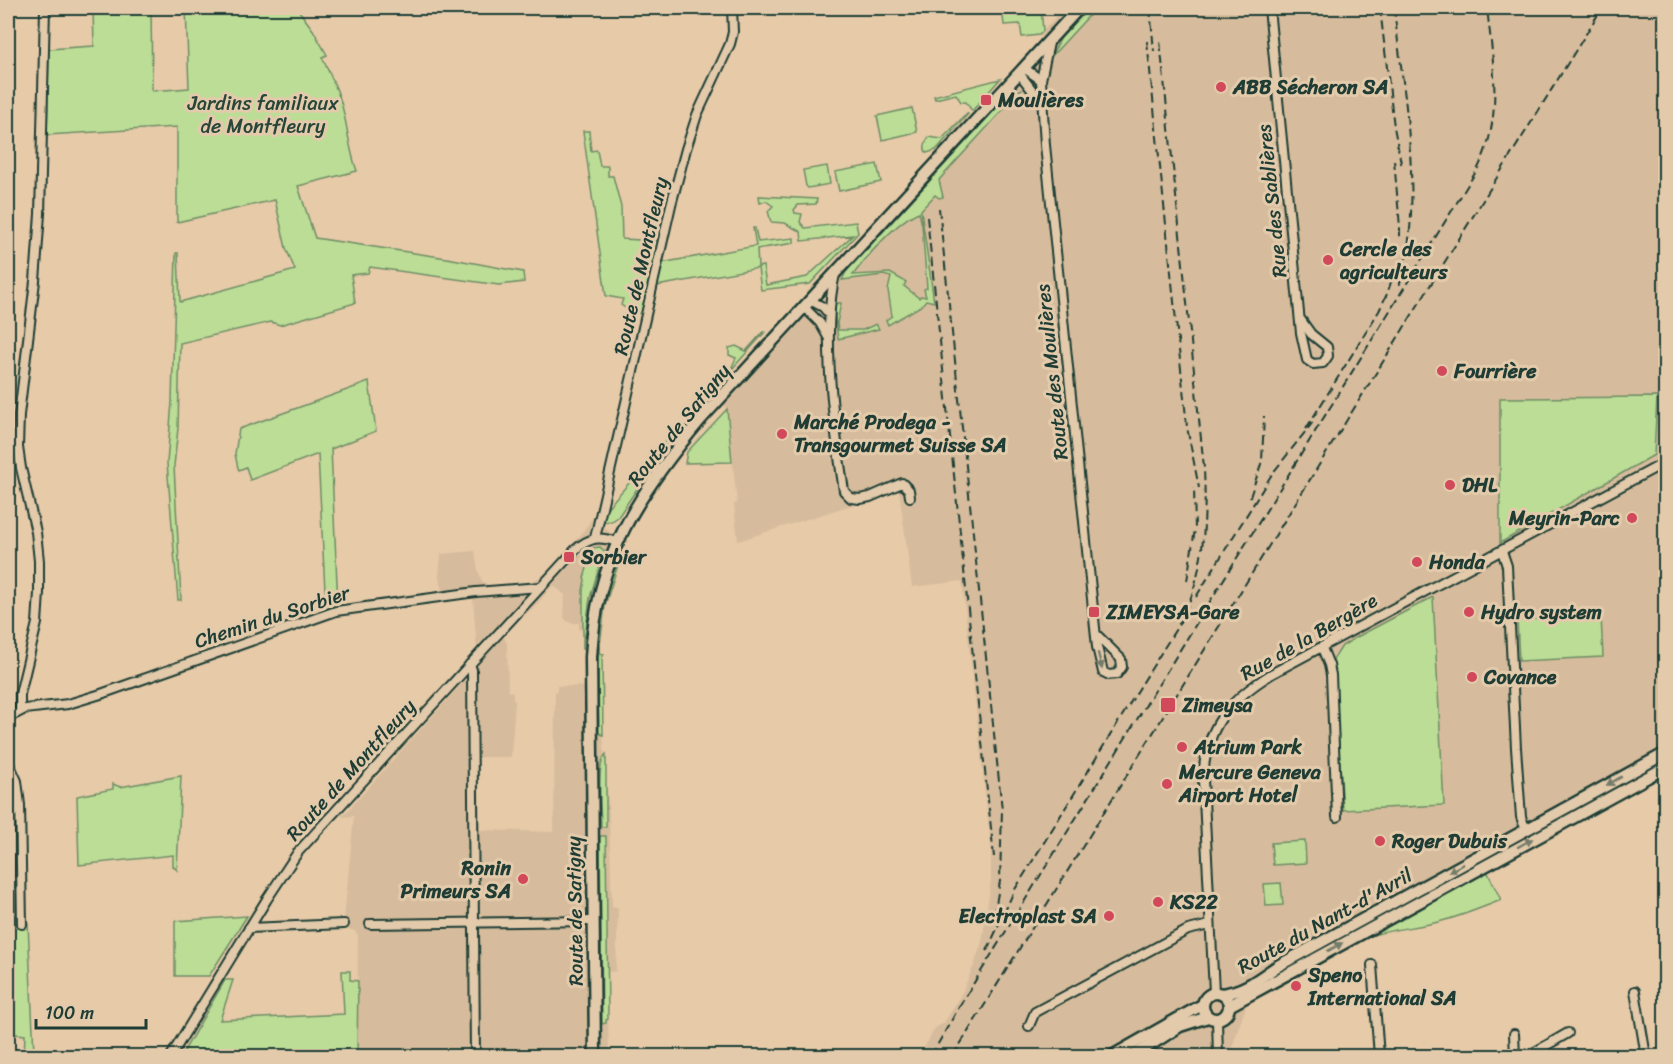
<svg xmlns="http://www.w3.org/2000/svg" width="1673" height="1064" font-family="Sriracha,sans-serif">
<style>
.built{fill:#d6bc9c}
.green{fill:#bcdd96;stroke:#6e8d65;stroke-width:1.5;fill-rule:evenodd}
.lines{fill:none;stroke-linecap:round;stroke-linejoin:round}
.street-casing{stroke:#1f3d34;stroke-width:12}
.secondary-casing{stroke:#1f3d34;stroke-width:15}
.street{stroke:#e2caab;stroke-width:8}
.secondary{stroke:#e2caab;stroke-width:10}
.rail{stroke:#1f3d34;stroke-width:2;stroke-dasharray:9 4.5;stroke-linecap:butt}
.oneway{fill:#777c6a}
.poi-dot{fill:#d1495b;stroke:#e2caab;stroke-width:2}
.labels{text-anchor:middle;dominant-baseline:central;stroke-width:6;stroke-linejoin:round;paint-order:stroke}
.poi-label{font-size:20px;font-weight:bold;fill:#1f3d34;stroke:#e2caab;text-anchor:start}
.park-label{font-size:20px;fill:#274539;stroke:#e2caab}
.street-label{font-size:20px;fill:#1f3d34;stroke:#e2caab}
</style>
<rect width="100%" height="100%" fill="#e7caa8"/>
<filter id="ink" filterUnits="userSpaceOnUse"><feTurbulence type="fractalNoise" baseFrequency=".0167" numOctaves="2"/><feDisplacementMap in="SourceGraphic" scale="12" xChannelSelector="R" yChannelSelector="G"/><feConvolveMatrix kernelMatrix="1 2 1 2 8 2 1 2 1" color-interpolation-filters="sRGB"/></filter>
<g filter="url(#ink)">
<g class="built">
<polygon points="1064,8 1665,8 1665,776 1659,776 1247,1003 1229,1056 920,1056 935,1028 944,1023 961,995 974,965 982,942 991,881 991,846 962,581 912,587 899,490 738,541 734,504 737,503 727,409 716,396 1043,39 1039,35"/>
<polygon points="593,517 614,536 613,553 594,629 579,630 579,623 570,623 564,618 565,595 553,585 537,604 503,635 507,644 508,691 513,692 513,700 515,701 511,757 479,757 480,830 554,832 555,692 557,692 557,686 604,687 602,723 609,815 612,907 618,908 616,971 607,972 609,1056 357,1056 358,935 354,930 343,930 354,816 342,817 478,665 473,598 445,600 439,577 441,554 475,551 478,570 482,581 490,586 531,582 545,574 580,536"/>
</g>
<g class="green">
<path d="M 93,8 L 151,8 L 152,91 L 189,88 L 186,8 L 297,8 L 313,30 L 327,55 L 322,57 C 329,73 338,89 342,106 C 348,128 349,150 357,171 L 298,186 L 315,238 L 447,258 L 523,272 L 524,282 L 499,285 L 370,267 L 368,273 L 351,275 L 355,303 L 280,325 L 271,322 L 180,343 L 178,428 L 174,466 L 181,600 L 178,600 L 167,463 L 172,402 L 176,253 L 178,253 L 180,302 L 295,270 L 286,248 L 275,200 L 177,222 L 177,127 L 47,135 L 49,49 L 94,46 Z"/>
<polygon points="1002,8 1041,8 1043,31 1039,35 1022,37 1020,24 1004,25"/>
<polygon points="1089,8 1096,8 1050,58 1061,38"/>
<polygon points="1000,79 972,111 966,102 961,102 956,94 935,99 934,96"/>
<path d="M 1021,90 L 939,180 L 943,197 L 939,198 L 935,195 L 921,210 L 934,302 L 926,300 L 921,306 L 888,325 L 886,320 L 892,316 L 888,290 L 891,277 L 883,275 L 842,280 L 846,272 L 1002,102 L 1014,91 ZM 919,212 L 922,225 L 927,288 L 924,289 L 926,297 L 921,296 L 919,298 L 904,286 L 906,282 L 890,273 L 853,275 C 867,256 898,220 919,212 Z"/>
<polygon points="912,108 917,132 882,140 877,116"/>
<path d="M 967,113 L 968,114 L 936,150 L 927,153 C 923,149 925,141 929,137 L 942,139 Z"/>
<polygon points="583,131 589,131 591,151 597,150 600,166 608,166 608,176 613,176 621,207 622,239 659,241 642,314 630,311 621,305 623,299 606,296"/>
<polygon points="877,164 881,182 839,191 835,172"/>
<polygon points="827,166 830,184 808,188 806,186 803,170"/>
<polygon points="759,196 817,199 816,204 798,205 794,210 795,213 802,214 800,222 805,228 856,222 858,233 810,284 761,290 758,268 656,286 661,263 756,246 753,228 755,228 758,242 794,238 794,243 757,249 758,267 763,266 766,285 807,277 853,235 802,241 801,232 785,223 771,222 768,211 773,206 766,201 760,203"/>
<polygon points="835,303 841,303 837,323 838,330 863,330 876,324 879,329 838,339 834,311"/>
<polygon points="763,332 765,332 732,369 731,369 736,358 729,355 729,348 736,346 746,351"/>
<polygon points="369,382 376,431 331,449 338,606 326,610 318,454 250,480 246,467 239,470 238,468 235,454 239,429"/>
<polygon points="1657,397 1654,455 1500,543 1500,398"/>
<polygon points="727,409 732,462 685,463 687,452"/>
<polygon points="670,435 672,437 618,517 612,521 603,522 606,509 655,454"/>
<polygon points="600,547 604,551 590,598 583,650 583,591 585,579 584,578 593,548"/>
<path d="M 618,565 L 605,605 L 599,653 L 604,654 L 602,658 L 603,735 L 599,733 C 599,694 592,594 618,565 Z"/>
<polygon points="1433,597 1444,805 1343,810 1333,660 1342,646 1355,638"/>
<polygon points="1601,616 1603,657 1519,661 1517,620"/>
<path d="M 606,754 L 606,827 L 601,827 C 601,812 596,762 606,754 Z"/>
<polygon points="8,775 11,784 15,811 18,812 19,847 17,856 14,856 16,925 28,924 34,1053 30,1053 29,1056 24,1056 25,1035 8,1033"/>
<polygon points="181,776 177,870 173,866 173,855 79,865 77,796 113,789 113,784 120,787"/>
<polygon points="600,836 606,836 608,1019 606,1020 606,1023 602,1024"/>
<polygon points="1305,841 1306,863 1273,865 1271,843"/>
<path d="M 1487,871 L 1501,900 C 1479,909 1457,918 1434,923 C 1412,928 1389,929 1368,937 Z"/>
<polygon points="1281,883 1283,905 1266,906 1264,884"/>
<polygon points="247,916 209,976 175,976 175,921"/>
<polygon points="342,971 350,971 350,980 358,981 357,1056 348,1056 348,1050 307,1050 181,1056 225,980 233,980 220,1020 344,1014"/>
</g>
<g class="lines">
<g class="street-casing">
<g id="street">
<polyline points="1269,8 1301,333 1307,360 1313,364 1323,363 1328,356 1327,347 1311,334 1301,320"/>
<polyline points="1049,43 1041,80 1045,145 1097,647 1103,672 1109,675 1117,674 1122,667 1121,659 1097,635"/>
<polyline points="1024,68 1041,80"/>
<polyline points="1019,73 1042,103"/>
<path d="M 835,274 C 821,337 834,426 844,491 L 851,498 L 860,499 L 870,497 L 902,483 L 909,490 L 910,497"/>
<polyline points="810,300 823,307 828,313"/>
<polyline points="804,307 820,323 828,337"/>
<polyline points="595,538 671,205 686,149 697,115 730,44 733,32 732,8"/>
<polyline points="1502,551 1507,566 1516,748 1521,817 1526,830"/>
<polyline points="1322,648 1329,665 1331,675 1337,817"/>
<polyline points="470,664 472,670 475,1056"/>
<polyline points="20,711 20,694 37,623 39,593 39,561 36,532 21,468 18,447 19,415 35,281 40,214 45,8"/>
<polyline points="8,718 25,709 68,704 101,694 336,611 476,592 541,587"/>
<polyline points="8,761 17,781 20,805 22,924"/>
<polyline points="370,924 593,921"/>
<polyline points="249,928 344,924"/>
<polyline points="1372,965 1379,1056"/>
<polyline points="1635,991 1646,1056"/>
<path d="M 1214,992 L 1203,780 C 1205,727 1229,700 1273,673 L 1666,462"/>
<polyline points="1217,1019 1218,1056"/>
<polyline points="1029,1026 1035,1012 1188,930 1210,925"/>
<polyline points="1514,1034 1515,1056"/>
<path d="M 171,1056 L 267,899 L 298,852 L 575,550 C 590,537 599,536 617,542"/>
<polyline points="1528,1056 1568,1033"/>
</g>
</g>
<g class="secondary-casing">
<g id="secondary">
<circle cx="1216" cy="1006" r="13"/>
<path d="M 1221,994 C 1243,992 1259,979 1276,967 L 1666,753"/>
<polyline points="1229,1006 1666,767"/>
<path d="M 595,1056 L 591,657 C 596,557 638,494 701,419 L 1079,8"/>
<polyline points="1112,1056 1202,1005"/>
<polyline points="1133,1056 1180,1026 1208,1017"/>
</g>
</g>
<use href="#street" class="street"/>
<use href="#secondary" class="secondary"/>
<g class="rail">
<polyline points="1150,8 1154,51"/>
<polyline points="1162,8 1162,15"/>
<polyline points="1380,8 1394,127 1402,168"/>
<path d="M 1394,8 C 1403,92 1426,209 1398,289"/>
<polyline points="1147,41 1187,427 1199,488"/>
<polyline points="1394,160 1400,227 1400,240"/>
<polyline points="939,208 1002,810 1000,881 993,922"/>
<polyline points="927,217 994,857"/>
<polyline points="1306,429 1379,311 1387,294 1394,273"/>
<polyline points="1250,497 1262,461 1264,416"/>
<polyline points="1187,581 1195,529 1194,487"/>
<polyline points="1196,597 1272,474 1313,422"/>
<path d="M 987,951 L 1014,891 L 1182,619 C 1205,572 1206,519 1204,468 L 1160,41"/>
<path d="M 959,1007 L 1477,170 C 1504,118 1493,63 1487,8"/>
<polyline points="931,1056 962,1002"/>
<polyline points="953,1056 1602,8"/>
</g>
</g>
<defs><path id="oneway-solid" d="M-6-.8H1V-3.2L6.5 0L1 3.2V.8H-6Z" transform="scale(1.5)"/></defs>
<g class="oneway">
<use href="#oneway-solid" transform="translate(1100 661) rotate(76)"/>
<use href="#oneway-solid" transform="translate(1614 781) rotate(151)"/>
<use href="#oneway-solid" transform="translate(1525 843) rotate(-29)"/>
<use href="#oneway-solid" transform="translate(1456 868) rotate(151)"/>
<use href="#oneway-solid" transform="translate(1335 947) rotate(-29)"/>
</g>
</g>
<g class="poi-dot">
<circle cx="1221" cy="87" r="6"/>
<rect x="980" y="94" width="12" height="12" rx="3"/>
<circle cx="1328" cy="260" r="6"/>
<circle cx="1442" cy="371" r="6"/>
<circle cx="782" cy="434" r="6"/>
<circle cx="1450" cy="485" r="6"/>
<circle cx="1632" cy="518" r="6"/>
<rect x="563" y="551" width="12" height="12" rx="3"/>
<circle cx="1417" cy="562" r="6"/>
<rect x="1088" y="606" width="12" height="12" rx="3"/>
<circle cx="1469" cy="612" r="6"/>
<circle cx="1472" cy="677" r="6"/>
<rect x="1160" y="697" width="16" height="16" rx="3"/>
<circle cx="1182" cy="747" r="6"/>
<circle cx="1167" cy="784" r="6"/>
<circle cx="1380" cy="841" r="6"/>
<circle cx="523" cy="879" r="6"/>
<circle cx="1158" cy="902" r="6"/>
<circle cx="1109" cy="916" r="6"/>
<circle cx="1296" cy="986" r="6"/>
</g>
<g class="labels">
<g class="poi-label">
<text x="1233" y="87">ABB Sécheron SA</text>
<text x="998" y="100">Moulières</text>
<text x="1340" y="249">Cercle des<tspan x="1340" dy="23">agriculteurs</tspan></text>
<text x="1454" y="371">Fourrière</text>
<text x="794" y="422">Marché Prodega -<tspan x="794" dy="23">Transgourmet Suisse SA</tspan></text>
<text x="1462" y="485">DHL</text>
<text x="1620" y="518" text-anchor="end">Meyrin-Parc</text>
<text x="581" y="557">Sorbier</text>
<text x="1429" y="562">Honda</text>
<text x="1106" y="612">ZIMEYSA-Gare</text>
<text x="1481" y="612">Hydro system</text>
<text x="1484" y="677">Covance</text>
<text x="1182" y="705">Zimeysa</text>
<text x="1194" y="747">Atrium Park</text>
<text x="1179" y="772">Mercure Geneva<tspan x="1179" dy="23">Airport Hotel</tspan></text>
<text x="1392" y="841">Roger Dubuis</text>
<text x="511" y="868" text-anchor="end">Ronin<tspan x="511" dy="23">Primeurs SA</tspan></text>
<text x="1170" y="902">KS22</text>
<text x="1097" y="916" text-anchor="end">Electroplast SA</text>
<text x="1308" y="975">Speno<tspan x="1308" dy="23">International SA</tspan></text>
</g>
<g class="park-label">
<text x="263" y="103">Jardins familiaux<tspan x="263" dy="23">de Montfleury</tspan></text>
</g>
<g class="street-label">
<text transform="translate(1272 201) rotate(-96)">Rue des Sablières</text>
<text transform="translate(641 266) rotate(-77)">Route de Montfleury</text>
<text transform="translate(1052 372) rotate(-96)">Route des Moulières</text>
<text transform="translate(679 425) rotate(-51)">Route de Satigny</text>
<text transform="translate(272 617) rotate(-18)">Chemin du Sorbier</text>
<text transform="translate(1309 637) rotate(-30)">Rue de la Bergère</text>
<text transform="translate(351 770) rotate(-48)">Route de Montfleury</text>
<text transform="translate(575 911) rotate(-91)">Route de Satigny</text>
<text transform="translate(1325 921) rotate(-29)">Route du Nant-d'Avril</text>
</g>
</g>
<rect width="1673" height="1064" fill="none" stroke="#e2caab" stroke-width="30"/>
<rect x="15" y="15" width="1643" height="1034" fill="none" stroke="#1f3d34" stroke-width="2" filter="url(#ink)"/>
<path d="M36 1019v9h110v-9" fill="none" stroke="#1f3d34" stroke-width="3"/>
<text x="45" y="1019" font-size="18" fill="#1f3d34" stroke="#e2caab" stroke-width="4.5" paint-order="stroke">100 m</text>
</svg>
